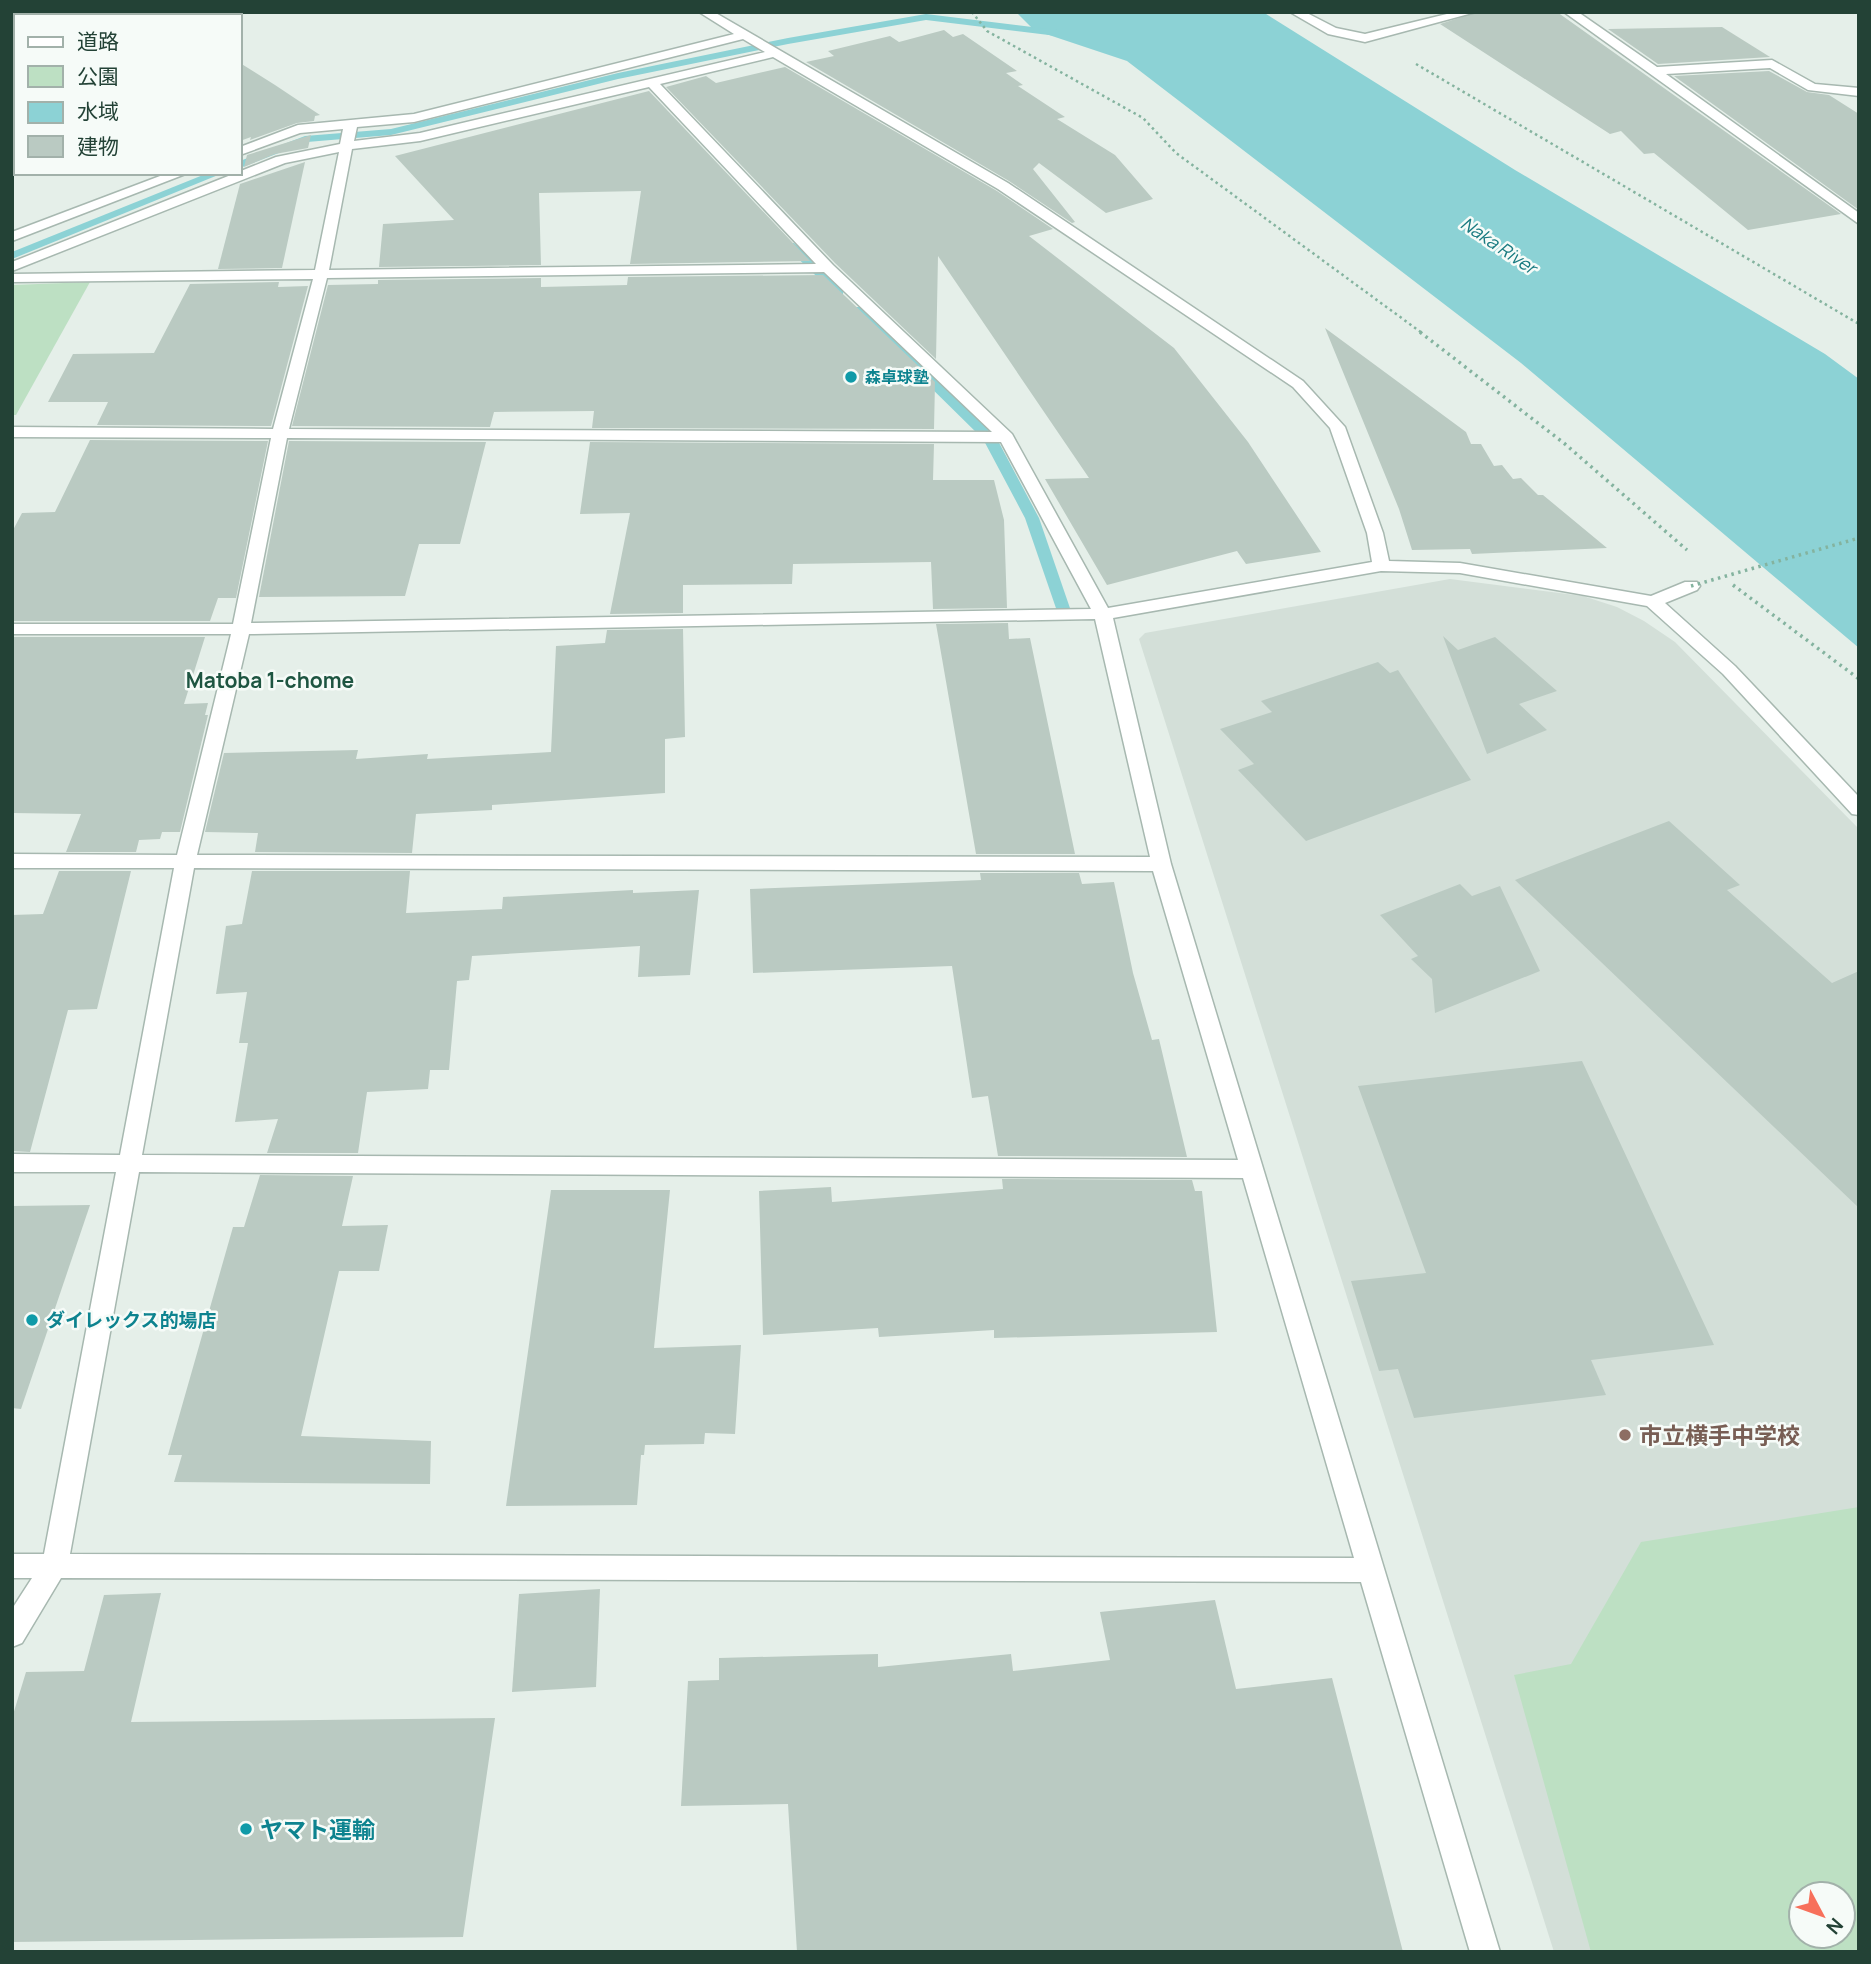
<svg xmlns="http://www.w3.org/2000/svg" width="1871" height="1964" font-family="Manrope,'Noto Sans JP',sans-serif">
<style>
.built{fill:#d3dfd8;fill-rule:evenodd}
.green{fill:#bde0c3;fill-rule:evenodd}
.water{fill:#8cd2d5}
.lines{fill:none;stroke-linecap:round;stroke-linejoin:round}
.stream{fill:#8cd2d5;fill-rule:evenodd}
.building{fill:#bacac2}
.minor-casing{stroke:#a7b8b0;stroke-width:3}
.path-far1{stroke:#84b39f;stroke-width:2.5;stroke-dasharray:2.5 3.5;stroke-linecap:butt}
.path{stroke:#84b39f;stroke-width:3.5;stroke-dasharray:2.5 4.5;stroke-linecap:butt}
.minor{fill:#fff;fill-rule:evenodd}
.path-bridge{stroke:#84b39f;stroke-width:3.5;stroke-dasharray:2.5 4.5;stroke-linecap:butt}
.culture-dot{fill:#0f9aa8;stroke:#f6fbf8;stroke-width:2.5}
.education-dot{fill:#8d6e63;stroke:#f6fbf8;stroke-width:2.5}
.labels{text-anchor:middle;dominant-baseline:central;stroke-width:5;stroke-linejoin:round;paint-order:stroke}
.far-culture-label{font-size:16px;font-weight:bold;fill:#0d838f;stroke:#f6fbf8;text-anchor:start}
.far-water-label{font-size:18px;font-style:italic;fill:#1a7b81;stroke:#f6fbf8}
.culture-label{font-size:19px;font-weight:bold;fill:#0d838f;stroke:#f6fbf8;text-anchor:start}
.neighbourhood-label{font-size:21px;font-weight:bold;fill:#1e5541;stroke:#f6fbf8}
.near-education-label{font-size:23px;font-weight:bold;fill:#785e54;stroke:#f6fbf8;text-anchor:start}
.near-culture-label{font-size:23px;font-weight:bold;fill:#0d838f;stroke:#f6fbf8;text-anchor:start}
</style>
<rect width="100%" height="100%" fill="#e5efe9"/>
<path class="built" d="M 1450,579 L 1583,596 L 1617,607 L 1644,621 L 1675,642 L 1859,829 L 1859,1952 L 1554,1952 L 1139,639 L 1145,633 ZM 1801,1894 L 1843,1894 L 1843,1936 L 1801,1936 Z"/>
<g class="green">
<polygon points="90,282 16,415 12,415 12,285"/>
<path d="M 1859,1507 L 1859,1952 L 1591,1952 L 1514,1675 L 1571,1664 L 1641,1542 ZM 1801,1894 L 1843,1894 L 1843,1936 L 1801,1936 Z"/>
</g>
<polygon class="water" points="1016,12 1263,12 1515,170 1825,354 1859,379 1859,648 1521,363 1127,61 1034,30"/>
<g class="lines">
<g class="stream">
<polygon points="926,14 1057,30 1062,33 1057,36 926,20 788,44 618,79 391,135 307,142 240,168 240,161 305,136 391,129 618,73 788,38"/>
<polygon points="208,173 223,173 12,259 12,252"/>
<polygon points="786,243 794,243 843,288 843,294 835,294 786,247"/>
<polygon points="855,307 863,307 996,437 1039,518 1072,614 1070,617 1060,617 1058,614 1025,518 983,439 855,313"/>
</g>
</g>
<g class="building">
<polygon points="1478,12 1557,12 1841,214 1748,230 1654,153 1644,154 1621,131 1610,134 1440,24"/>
<polygon points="1722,27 1770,57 1658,64 1608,29"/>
<polygon points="944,30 953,37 963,34 1017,71 1006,73 1023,85 1018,86 1065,117 1057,119 1115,155 1153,199 1106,213 1039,163 1033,169 1075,222 1072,223 1009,181 806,62 834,56 828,51 890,36 899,42"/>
<polygon points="240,63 275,85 320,115 315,116 314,121 297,123 250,140 251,137 240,141"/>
<polygon points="785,67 997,191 1053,229 1029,236 1174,348 1248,442 1321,552 1246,564 1237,551 1107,585 1045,479 1089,478 938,256 936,359 835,263 666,87 706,76 716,83"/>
<polygon points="1769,71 1807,92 1829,95 1859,114 1859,210 1674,76"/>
<polygon points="649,91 810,261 630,264 641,191 539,193 541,265 379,267 383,224 454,220 395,156"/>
<polygon points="311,135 308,148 275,154 244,167 247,155"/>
<polygon points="305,162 282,268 218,269 240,184"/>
<polygon points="823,275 935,382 934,429 592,428 594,411 494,412 490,427 292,426 328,285 378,284 378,280 541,278 541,287 627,285 628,277"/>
<polygon points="279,282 278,287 308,286 271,426 97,425 108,402 48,402 73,354 154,353 190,284"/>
<polygon points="1325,328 1466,432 1471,444 1481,444 1494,466 1502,465 1513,479 1521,478 1538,495 1543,495 1607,548 1472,554 1470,549 1412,550 1399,509"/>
<polygon points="90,440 268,441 236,598 218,598 210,621 12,621 12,532 22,513 55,512"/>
<polygon points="289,441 486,442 460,544 419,544 405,596 259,597"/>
<polygon points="590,442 934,444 933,480 994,480 1004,520 1007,608 933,609 931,562 793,564 792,584 683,585 683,613 610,614 630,513 580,514"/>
<polygon points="1008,623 1009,639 1030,638 1075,854 976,854 936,624"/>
<polygon points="683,629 685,737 665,739 665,793 492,805 492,810 416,814 412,853 255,852 258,833 205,832 224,753 358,750 356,759 428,754 427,759 551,752 556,646 605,643 607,630"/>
<polygon points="1443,636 1458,650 1495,637 1557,691 1519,704 1547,730 1487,754"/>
<polygon points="12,637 205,637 184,704 208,703 205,715 208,715 180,832 162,832 160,839 139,840 136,852 66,852 81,814 12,813"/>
<polygon points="1378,662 1390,673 1398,670 1471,780 1306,841 1238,770 1254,764 1220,729 1272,712 1261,701"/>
<polygon points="1669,821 1740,885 1727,890 1832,983 1859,971 1859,1208 1515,880"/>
<polygon points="59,871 131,871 97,1009 68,1010 30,1152 12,1151 12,915 43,914"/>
<polygon points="252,871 410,871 406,913 502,909 503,897 633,890 633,893 699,890 690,975 638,977 640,946 472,956 469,980 457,981 449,1070 430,1070 428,1089 367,1092 358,1153 267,1153 278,1119 235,1122 248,1043 239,1043 247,992 216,994 226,926 242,924"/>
<polygon points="980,873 1079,873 1082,884 1114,882 1133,973 1152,1040 1159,1039 1187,1157 998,1156 988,1096 972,1098 952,966 753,973 750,889 981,880"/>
<polygon points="1460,884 1472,896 1500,886 1540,971 1435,1013 1432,979 1411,959 1418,956 1380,915"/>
<polygon points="1582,1061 1714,1345 1591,1360 1606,1395 1414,1418 1398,1369 1379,1371 1351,1281 1426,1273 1358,1086"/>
<polygon points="260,1175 353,1176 342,1226 388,1225 379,1271 339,1271 301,1436 431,1441 430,1484 174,1482 182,1455 168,1455 233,1227 244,1227"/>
<polygon points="1002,1179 1192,1180 1195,1191 1202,1191 1217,1332 994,1338 994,1330 879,1337 878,1328 763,1335 759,1191 831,1187 832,1202 1003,1189"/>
<polygon points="551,1190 670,1190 654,1348 741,1345 735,1434 705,1433 704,1444 645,1445 644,1455 641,1455 637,1505 506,1506"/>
<polygon points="90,1205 21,1409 12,1408 12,1206"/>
<polygon points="600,1589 596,1687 512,1692 519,1594"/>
<polygon points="161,1593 131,1722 495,1718 463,1937 12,1942 12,1718 26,1672 84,1671 104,1595"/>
<polygon points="1215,1600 1236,1689 1332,1678 1403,1952 797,1952 788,1804 681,1806 688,1681 719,1680 719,1658 878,1654 878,1667 1011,1654 1013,1671 1110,1660 1100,1612"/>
</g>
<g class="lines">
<g class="minor-casing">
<g id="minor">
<polygon points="190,12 207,12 212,16 195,16"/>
<path d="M 699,12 L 714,12 L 1008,183 L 1303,381 L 1345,427 L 1383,533 L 1389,561 L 1460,563 L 1651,596 L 1685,582 L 1697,582 L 1700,586 L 1697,590 L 1665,603 L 1735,666 L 1859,797 L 1859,815 L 1852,814 L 1723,674 L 1647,606 L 1460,573 L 1381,571 L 1113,618 L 1171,864 L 1500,1952 L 1470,1952 L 1361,1582 L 61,1578 L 22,1643 L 12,1647 L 12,1609 L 32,1578 L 12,1578 L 12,1554 L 44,1554 L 116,1172 L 12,1172 L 12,1154 L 120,1155 L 174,868 L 12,868 L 12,854 L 177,855 L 231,634 L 12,634 L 12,624 L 233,624 L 271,438 L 12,437 L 12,427 L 273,429 L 313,279 L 12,282 L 12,274 L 315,270 L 339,152 L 285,163 L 12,271 L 12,262 L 276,157 L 340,144 L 343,129 L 300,133 L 240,155 L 240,147 L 298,125 L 414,114 L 734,34 ZM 743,39 L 765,52 L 420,133 L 354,141 L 357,127 L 414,122 ZM 773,57 L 998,189 L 1293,387 L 1330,428 L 1367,533 L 1372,562 L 1108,608 L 1012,434 L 833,265 L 660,84 ZM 649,87 L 816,264 L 329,270 L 352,149 L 420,141 ZM 824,272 L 992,432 L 289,429 L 327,278 ZM 287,438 L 1001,442 L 1091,609 L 251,623 ZM 1095,619 L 1150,857 L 197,855 L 249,634 ZM 194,868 L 1153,871 L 1238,1160 L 142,1155 ZM 139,1172 L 1243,1178 L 1354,1558 L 70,1554 Z"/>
<polygon points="1290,12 1305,12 1336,28 1365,34 1455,12 1476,12 1365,42 1328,34"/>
<polygon points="1564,12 1578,12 1657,67 1772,60 1815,84 1859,88 1859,96 1808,90 1770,68 1666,74 1859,213 1859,224"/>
<polygon points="16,83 16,91 12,92 12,84"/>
<polygon points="168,173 188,173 12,241 12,232"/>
</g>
</g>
<g class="path-far1">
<polyline points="972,12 987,31 1143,118 1176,153 1422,333"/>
<polyline points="1416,64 1859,324"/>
</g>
<g class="path">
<polyline points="1420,332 1565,444 1687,550"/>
<polyline points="1733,585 1859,679"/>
</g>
<use href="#minor" class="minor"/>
<polyline class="path-bridge" points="1691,586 1859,538"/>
</g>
<g class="culture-dot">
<circle cx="851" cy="377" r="7"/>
<circle cx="32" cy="1320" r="7"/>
<circle cx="246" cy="1829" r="7"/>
</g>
<circle class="education-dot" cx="1625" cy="1435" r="7"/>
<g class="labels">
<g class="far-culture-label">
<text x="865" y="377">森卓球塾</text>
</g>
<g class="far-water-label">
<text transform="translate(1499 245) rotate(34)">Naka River</text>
</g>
<g class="culture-label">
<text x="46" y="1320">ダイレックス的場店</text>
</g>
<g class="neighbourhood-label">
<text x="270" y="680">Matoba 1-chome</text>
</g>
<g class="near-education-label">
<text x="1639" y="1435">市立横手中学校</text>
</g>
<g class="near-culture-label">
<text x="260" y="1829">ヤマト運輸</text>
</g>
</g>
<rect width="1871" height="1964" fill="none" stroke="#234236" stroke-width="28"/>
<rect x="14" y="14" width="228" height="161" fill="#f6fbf8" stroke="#a2b1aa" stroke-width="2"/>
<rect x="28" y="37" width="35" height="10" fill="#ffffff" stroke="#a2b1aa" stroke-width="2"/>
<text x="77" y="49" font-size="21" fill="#234236">道路</text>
<rect x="28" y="66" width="35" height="21" fill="#bde0c3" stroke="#a2b1aa" stroke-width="2"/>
<text x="77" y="84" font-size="21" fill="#234236">公園</text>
<rect x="28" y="102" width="35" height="21" fill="#8cd2d5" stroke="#a2b1aa" stroke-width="2"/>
<text x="77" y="119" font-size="21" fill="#234236">水域</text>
<rect x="28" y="136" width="35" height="21" fill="#bacac2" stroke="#a2b1aa" stroke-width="2"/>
<text x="77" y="154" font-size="21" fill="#234236">建物</text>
<g transform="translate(1822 1915) rotate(131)"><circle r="33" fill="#f6fbf8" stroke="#a2b1aa" stroke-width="2"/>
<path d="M0-5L12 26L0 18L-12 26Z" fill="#f7705b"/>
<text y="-10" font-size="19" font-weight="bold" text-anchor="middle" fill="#234236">N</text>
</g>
</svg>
